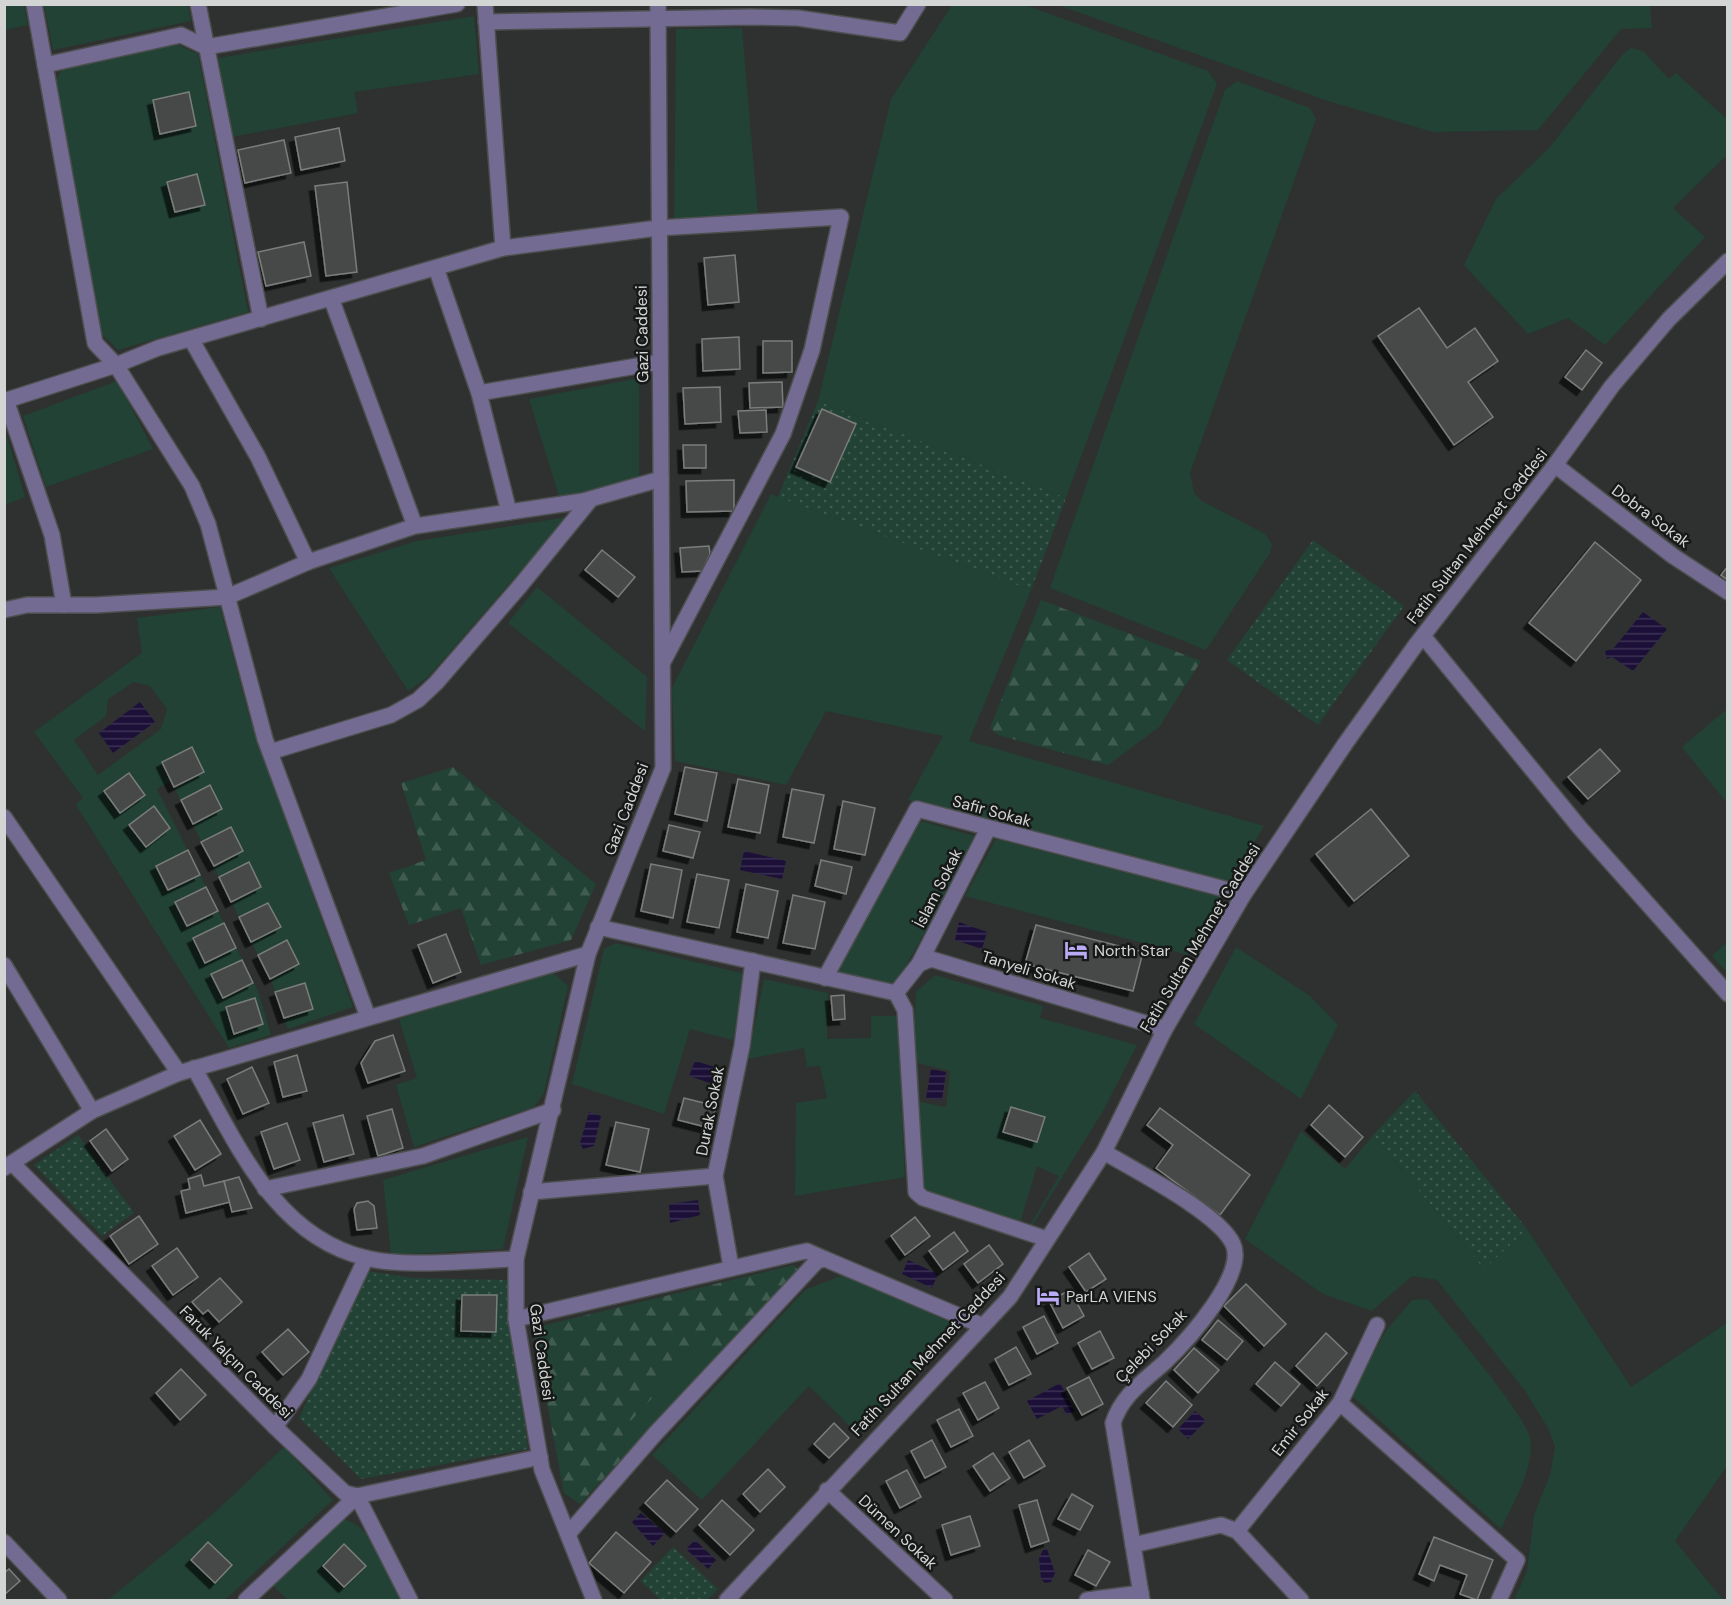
<svg xmlns="http://www.w3.org/2000/svg" width="1732" height="1605" font-family="'DM Sans',sans-serif">
<style>
.grass{fill:#214235;fill-rule:evenodd}
.forest{fill:url(#forest-firs)}
.garden{fill:url(#garden-dots)}
.water{fill:url(#water-rules)}
.building{fill:#474a49;stroke:#7a7d7b;stroke-width:1.5;filter:url(#shadow)}
.lines{fill:none;stroke-linecap:round;stroke-linejoin:round}
.minor-casing{stroke:#4c4f4e;stroke-width:18}
.minor{stroke:#736b91;stroke-width:15}
.labels{text-anchor:middle;dominant-baseline:central;stroke-width:5;stroke-linejoin:round;paint-order:stroke}
.street-label{font-size:16px;fill:#d3d5d4;stroke:#171918}
.poi-label{font-size:16px;fill:#d3d5d4;stroke:#171918;text-anchor:start}
</style>
<defs>
<pattern id="forest-firs" width="22" height="20" patternUnits="userSpaceOnUse" patternTransform="scale(1.5)"><rect width="22" height="20" fill="#214235"/><path d="M5 1l3.5 6h-7zM16 11l3.5 6h-7z" fill="#405c51"/></pattern>
<pattern id="garden-dots" width="8" height="8" patternUnits="userSpaceOnUse" patternTransform="scale(1.5)"><rect width="8" height="8" fill="#214235"/><path d="M2 2h.1M6 6h.1" fill="none" stroke="#405c51" stroke-width="1.8" stroke-linecap="round"/></pattern>
<pattern id="water-rules" width="6" height="5" patternUnits="userSpaceOnUse" patternTransform="scale(1.5)"><rect width="6" height="5" fill="#1c1038"/><path d="M0 2.5h6" fill="none" stroke="#3c3254"/></pattern>
<filter id="shadow"><feDropShadow dx="-5.5" dy="5.5" stdDeviation="0" flood-color="#0009"/></filter>
</defs>
<rect width="100%" height="100%" fill="#2e3130"/>
<g class="grass">
<polygon points="4,5 24,5 28,25 5,30"/>
<polygon points="44,5 188,5 191,21 53,50"/>
<polygon points="952,5 1025,5 1208,71 1217,84 1066,498 818,401 891,99"/>
<polygon points="1650,5 1652,28 1621,29 1538,130 1433,132 1328,101 1058,5"/>
<polygon points="474,16 479,74 354,92 358,113 232,137 218,58"/>
<polygon points="742,28 758,216 674,220 676,29"/>
<polygon points="176,44 198,54 248,312 118,350 101,333 54,83 64,67"/>
<polygon points="1631,48 1643,51 1669,79 1676,73 1727,119 1727,155 1673,208 1705,237 1605,345 1568,318 1528,334 1464,265 1496,199 1549,148 1623,54"/>
<polygon points="1237,81 1310,108 1316,119 1190,473 1194,493 1202,501 1265,534 1272,544 1270,553 1206,650 1050,588 1225,90"/>
<polygon points="639,378 639,477 586,492 559,496 529,399"/>
<polygon points="117,381 153,449 46,487 23,416"/>
<polygon points="5,430 25,497 5,505 4,505"/>
<polygon points="771,494 1031,590 969,741 1264,826 1231,882 908,800 943,736 826,711 786,785 675,761 672,688"/>
<polygon points="568,517 428,677 408,691 329,568 417,541"/>
<polygon points="537,587 647,677 645,731 508,623"/>
<path d="M 220,607 L 249,716 L 353,1007 L 288,1029 L 272,983 L 171,781 L 157,789 L 258,991 L 271,1035 L 229,1048 L 76,805 L 83,798 L 34,732 L 142,653 L 137,618 ZM 134,682 L 150,686 L 167,709 L 161,729 L 98,775 L 74,740 L 106,716 L 108,699 Z"/>
<polygon points="1727,709 1727,803 1682,747"/>
<polygon points="921,821 978,837 894,987 836,973"/>
<polygon points="996,839 1220,897 1188,955 965,896"/>
<polygon points="1727,942 1727,972 1712,956"/>
<polygon points="616,943 745,974 733,1040 690,1029 664,1114 572,1084 604,949"/>
<polygon points="1236,947 1310,996 1338,1025 1301,1099 1194,1024"/>
<polygon points="551,971 568,986 544,1093 534,1107 414,1147 396,1085 417,1078 399,1019"/>
<path d="M 935,975 L 1043,1006 L 1040,1018 L 1137,1045 L 1103,1111 L 1032,1226 L 1027,1225 L 1032,1222 L 1059,1176 L 1037,1166 L 1020,1223 L 925,1195 L 919,1184 L 912,1059 L 916,992 ZM 918,1063 L 950,1071 L 946,1107 L 920,1102 Z"/>
<polygon points="764,979 828,993 827,1039 871,1038 871,1016 897,1016 905,1177 795,1196 796,1103 827,1098 820,1066 807,1067 804,1048 748,1059"/>
<polygon points="1301,1131 1345,1169 1373,1135 1484,1269 1527,1229 1631,1387 1727,1323 1727,1466 1675,1541 1723,1600 1514,1600 1527,1571 1534,1515 1550,1475 1555,1447 1549,1430 1526,1392 1437,1280 1412,1276 1372,1311 1323,1294 1245,1239"/>
<polygon points="528,1137 503,1249 391,1255 383,1180"/>
<polygon points="843,1275 957,1325 958,1330 859,1435 809,1386 702,1500 652,1455 805,1290"/>
<path d="M 1428,1299 C 1446,1323 1531,1419 1531,1443 C 1531,1474 1514,1502 1501,1529 L 1351,1395 L 1385,1332 L 1412,1300 Z"/>
<polygon points="728,1347 625,1455 623,1429 695,1353"/>
<polygon points="284,1447 333,1500 225,1600 108,1600 214,1513"/>
<path d="M 342,1519 C 374,1525 389,1574 402,1600 L 288,1600 L 273,1585 Z"/>
</g>
<g class="forest">
<polygon points="1041,600 1201,661 1159,727 1108,765 998,735 990,728"/>
<polygon points="453,767 596,884 571,940 481,965 461,908 409,925 389,873 426,860 401,783"/>
<polygon points="794,1265 799,1271 728,1347 695,1353 623,1429 625,1455 580,1504 564,1493 533,1328"/>
</g>
<g class="garden">
<polygon points="818,401 1066,498 1031,590 778,497"/>
<polygon points="1313,540 1404,606 1318,725 1227,660"/>
<polygon points="1415,1091 1527,1229 1484,1269 1373,1135"/>
<polygon points="78,1135 134,1213 102,1236 34,1165"/>
<polygon points="367,1271 413,1278 508,1280 510,1315 528,1449 361,1479 299,1418"/>
<polygon points="673,1547 718,1589 707,1600 661,1600 640,1581"/>
</g>
<g class="water">
<polygon points="1643,612 1667,629 1633,671 1612,657 1607,659 1605,651 1613,649"/>
<polygon points="140,702 155,722 113,753 99,733"/>
<polygon points="744,851 786,861 782,879 740,870"/>
<polygon points="959,922 987,932 982,949 955,940"/>
<polygon points="695,1061 718,1068 713,1084 689,1076"/>
<polygon points="931,1069 946,1072 942,1100 926,1098"/>
<polygon points="589,1112 601,1116 594,1146 583,1149 580,1143"/>
<polygon points="698,1200 700,1215 670,1223 669,1204"/>
<polygon points="908,1260 938,1274 932,1288 902,1274"/>
<polygon points="1060,1383 1075,1411 1067,1415 1062,1406 1037,1419 1027,1401"/>
<polygon points="1195,1411 1206,1421 1188,1439 1178,1429"/>
<polygon points="641,1513 665,1533 653,1546 632,1522"/>
<polygon points="695,1540 716,1560 708,1569 686,1549"/>
<polygon points="1047,1549 1055,1573 1051,1582 1045,1583 1041,1579 1039,1558 1043,1550"/>
</g>
<g class="building">
<polygon points="189,92 196,126 160,134 153,100"/>
<polygon points="339,128 345,161 301,170 295,137"/>
<polygon points="284,140 291,173 245,183 238,150"/>
<polygon points="197,174 205,205 175,212 167,182"/>
<polygon points="347,182 357,272 326,276 315,186"/>
<polygon points="304,242 311,276 266,286 258,252"/>
<polygon points="735,255 739,302 708,305 704,258"/>
<polygon points="1419,308 1447,348 1475,328 1498,361 1468,382 1493,417 1454,445 1378,336"/>
<polygon points="739,337 740,369 703,371 702,339"/>
<polygon points="763,341 792,341 792,372 763,373"/>
<polygon points="1586,350 1602,363 1582,390 1565,377"/>
<polygon points="782,382 783,407 750,408 749,383"/>
<polygon points="720,387 721,422 685,424 683,388"/>
<polygon points="822,409 856,424 830,482 796,467"/>
<polygon points="766,410 767,432 740,433 738,411"/>
<polygon points="683,445 706,445 706,468 684,468"/>
<polygon points="734,480 734,511 687,512 686,481"/>
<polygon points="1595,542 1641,580 1576,661 1529,623"/>
<polygon points="709,546 710,554 702,571 682,572 680,548"/>
<polygon points="602,550 635,577 618,597 585,570"/>
<polygon points="1728,566 1728,580 1721,575"/>
<polygon points="192,747 204,772 174,787 162,762"/>
<polygon points="1600,749 1620,771 1588,799 1568,777"/>
<polygon points="685,767 717,773 707,821 675,814"/>
<polygon points="129,773 145,795 120,813 104,791"/>
<polygon points="738,779 769,785 760,833 728,827"/>
<polygon points="210,785 222,809 193,824 181,800"/>
<polygon points="792,789 824,795 814,843 783,837"/>
<polygon points="843,801 875,808 865,855 834,849"/>
<polygon points="154,806 170,828 146,847 129,825"/>
<polygon points="1371,809 1409,856 1354,901 1316,854"/>
<polygon points="669,825 700,832 693,858 663,851"/>
<polygon points="231,827 243,851 214,866 201,842"/>
<polygon points="188,850 200,875 168,890 156,866"/>
<polygon points="821,860 852,867 846,894 815,886"/>
<polygon points="249,862 261,887 231,902 219,877"/>
<polygon points="651,864 682,870 673,918 641,911"/>
<polygon points="697,874 729,880 719,928 687,922"/>
<polygon points="746,884 778,891 768,938 737,932"/>
<polygon points="206,887 218,911 187,926 175,902"/>
<polygon points="793,895 825,902 815,949 783,943"/>
<polygon points="268,903 281,927 251,942 239,917"/>
<polygon points="224,923 236,948 205,963 193,938"/>
<polygon points="1036,925 1143,952 1133,991 1025,964"/>
<polygon points="446,934 461,972 433,983 418,945"/>
<polygon points="287,940 299,964 270,979 258,955"/>
<polygon points="242,960 253,983 223,998 211,974"/>
<polygon points="305,983 313,1009 284,1018 275,992"/>
<polygon points="844,995 845,1019 833,1020 831,996"/>
<polygon points="255,998 263,1024 234,1034 226,1007"/>
<polygon points="393,1035 405,1071 368,1083 361,1063 375,1041"/>
<polygon points="297,1055 307,1091 283,1097 274,1062"/>
<polygon points="252,1067 269,1103 243,1114 227,1079"/>
<polygon points="684,1098 716,1106 710,1128 678,1120"/>
<polygon points="1329,1105 1363,1137 1345,1157 1311,1125"/>
<polygon points="1011,1107 1045,1117 1037,1142 1003,1132"/>
<polygon points="1160,1108 1250,1175 1220,1215 1156,1168 1173,1145 1147,1125"/>
<polygon points="392,1109 403,1148 378,1156 367,1116"/>
<polygon points="343,1115 354,1154 324,1162 313,1123"/>
<polygon points="200,1120 221,1154 195,1170 174,1136"/>
<polygon points="616,1122 649,1129 640,1172 606,1165"/>
<polygon points="287,1123 300,1160 274,1169 261,1132"/>
<polygon points="106,1129 128,1159 112,1171 90,1141"/>
<polygon points="201,1175 204,1186 224,1181 230,1202 186,1213 181,1191 190,1189 188,1179"/>
<polygon points="239,1177 252,1208 232,1212 224,1181"/>
<polygon points="368,1201 374,1206 377,1228 357,1230 354,1209 357,1203"/>
<polygon points="139,1216 158,1244 129,1264 110,1236"/>
<polygon points="915,1217 930,1236 905,1255 891,1236"/>
<polygon points="954,1232 968,1251 943,1270 929,1251"/>
<polygon points="989,1245 1003,1264 978,1283 964,1264"/>
<polygon points="177,1248 198,1277 173,1295 152,1266"/>
<polygon points="1089,1253 1106,1279 1086,1292 1069,1267"/>
<polygon points="220,1278 242,1302 219,1322 208,1310 203,1314 192,1302"/>
<polygon points="1246,1284 1286,1324 1264,1346 1224,1306"/>
<polygon points="1070,1290 1084,1316 1063,1328 1049,1301"/>
<polygon points="462,1295 497,1295 496,1332 461,1331"/>
<polygon points="1044,1316 1058,1343 1037,1354 1023,1327"/>
<polygon points="1218,1320 1243,1341 1227,1360 1202,1340"/>
<polygon points="288,1329 309,1352 283,1375 262,1352"/>
<polygon points="1100,1331 1114,1358 1092,1369 1078,1343"/>
<polygon points="1326,1333 1347,1353 1317,1386 1296,1366"/>
<polygon points="1016,1347 1031,1374 1009,1385 995,1359"/>
<polygon points="1194,1348 1219,1370 1198,1393 1174,1370"/>
<polygon points="1275,1362 1300,1384 1281,1406 1256,1384"/>
<polygon points="181,1369 206,1395 180,1420 156,1393"/>
<polygon points="1089,1377 1103,1404 1082,1415 1067,1388"/>
<polygon points="1166,1381 1192,1405 1173,1427 1146,1403"/>
<polygon points="985,1382 999,1408 978,1420 963,1393"/>
<polygon points="959,1409 973,1436 951,1447 937,1420"/>
<polygon points="834,1423 849,1438 829,1458 814,1444"/>
<polygon points="932,1440 946,1467 925,1478 911,1451"/>
<polygon points="1029,1440 1045,1466 1024,1478 1009,1452"/>
<polygon points="993,1453 1010,1478 990,1491 973,1466"/>
<polygon points="768,1469 785,1487 760,1512 743,1494"/>
<polygon points="907,1470 921,1497 900,1508 886,1481"/>
<polygon points="667,1480 698,1509 676,1532 645,1503"/>
<polygon points="1072,1494 1093,1506 1080,1530 1058,1519"/>
<polygon points="722,1500 754,1530 730,1555 699,1525"/>
<polygon points="1037,1500 1049,1541 1031,1547 1019,1505"/>
<polygon points="970,1516 980,1546 951,1555 942,1525"/>
<polygon points="616,1532 651,1562 624,1593 589,1563"/>
<polygon points="1434,1537 1493,1560 1477,1600 1460,1594 1467,1575 1440,1565 1434,1581 1419,1574"/>
<polygon points="208,1542 232,1565 215,1583 191,1560"/>
<polygon points="344,1544 366,1566 344,1587 323,1566"/>
<polygon points="1088,1550 1110,1562 1096,1586 1075,1575"/>
<polygon points="9,1569 20,1581 4,1595 4,1573"/>
</g>
<g class="lines">
<g class="minor-casing">
<g id="minor">
<polyline points="34,4 95,343 116,365 192,486 208,524 265,739 368,1017"/>
<polyline points="198,4 261,319"/>
<polyline points="485,4 503,248"/>
<polyline points="486,22 751,17 798,18 900,33 918,4"/>
<polyline points="45,65 181,35 206,47 457,4"/>
<polyline points="436,268 479,393 509,512"/>
<polyline points="331,298 415,526"/>
<polyline points="191,339 258,457 308,562"/>
<polyline points="479,393 660,362"/>
<polyline points="6,400 52,535 64,605"/>
<polyline points="4,401 116,365 158,348 503,248 658,228 841,217 812,350 783,434 664,660"/>
<polyline points="1555,465 1673,556 1728,592"/>
<polyline points="4,610 27,605 96,605 227,597 308,562 415,526 583,501 661,479"/>
<polyline points="1423,636 1580,828 1728,994"/>
<polyline points="270,752 391,715 418,700 436,683 520,586 591,499"/>
<polyline points="4,817 179,1073"/>
<polyline points="598,927 896,993 905,1010 916,1192 923,1198 1047,1239"/>
<polyline points="919,964 988,829"/>
<polyline points="4,965 92,1111"/>
<polyline points="825,978 917,809 1244,894"/>
<polyline points="896,993 919,964 931,959 1165,1029"/>
<path d="M 194,1068 C 237,1143 274,1236 366,1258 C 404,1268 475,1260 516,1259"/>
<path d="M 1104,1152 C 1134,1170 1219,1213 1233,1244 C 1247,1275 1187,1341 1165,1362 C 1144,1381 1122,1395 1113,1423 L 1142,1600"/>
<polyline points="12,1163 275,1427 345,1493 357,1496"/>
<polyline points="4,1168 92,1111 179,1073 588,954"/>
<polyline points="265,1189 423,1156 553,1110"/>
<polyline points="531,1192 715,1176"/>
<polyline points="731,1267 715,1176 742,1046 753,961"/>
<polyline points="516,1319 797,1253 807,1251 825,1259"/>
<polyline points="1340,1403 1517,1560 1499,1600"/>
<polyline points="275,1427 309,1379 366,1258"/>
<polyline points="827,1490 945,1600"/>
<polyline points="357,1496 410,1600"/>
<polyline points="1237,1531 1340,1403 1377,1325"/>
<polyline points="568,1534 655,1434 817,1261 825,1259 983,1326"/>
<polyline points="4,1542 59,1600"/>
<polyline points="1133,1545 1221,1525 1237,1531 1301,1600"/>
<polyline points="246,1600 357,1496 540,1457"/>
<polyline points="594,1600 542,1470 516,1319 516,1259 588,954 663,768 658,4"/>
<polyline points="727,1600 1010,1297 1104,1152 1165,1029 1244,894 1345,744 1415,646 1555,465 1612,386 1669,319 1728,261"/>
<polyline points="1087,1600 1141,1593"/>
</g>
</g>
<use href="#minor" class="minor"/>
</g>
<defs>
<g id="hotel-bare" transform="scale(1.8)"><path d="M-6-4.5h1.5V1H6V5H4.5V3h-9V5H-6ZM-4 0a1.8 1.8 0 1 1 3.6 0ZM.5 0V-2.5h3Q6-2.5 6 0Z" fill="#bbaaf6" stroke="#171918" stroke-width="2.5" paint-order="stroke"/></g>
</defs>
<g fill-rule="evenodd">
<use href="#hotel-bare" x="1076" y="950"/>
<use href="#hotel-bare" x="1048" y="1296"/>
</g>
<g class="labels">
<g class="street-label">
<text transform="translate(642 334) rotate(-91)">Gazi Caddesi</text>
<text transform="translate(1651 516) rotate(37)">Dobra Sokak</text>
<text transform="translate(1477 536) rotate(-52)">Fatih Sultan Mehmet Caddesi</text>
<text transform="translate(626 809) rotate(-69)">Gazi Caddesi</text>
<text transform="translate(992 811) rotate(15)">Safir Sokak</text>
<text transform="translate(938 888) rotate(-63)">İslam Sokak</text>
<text transform="translate(1200 938) rotate(-59)">Fatih Sultan Mehmet Caddesi</text>
<text transform="translate(1029 970) rotate(17)">Tanyeli Sokak</text>
<text transform="translate(710 1111) rotate(-79)">Durak Sokak</text>
<text transform="translate(1151 1346) rotate(-46)">Çelebi Sokak</text>
<text transform="translate(542 1352) rotate(82)">Gazi Caddesi</text>
<text transform="translate(928 1354) rotate(-47)">Fatih Sultan Mehmet Caddesi</text>
<text transform="translate(236 1362) rotate(45)">Faruk Yalçın Caddesi</text>
<text transform="translate(1300 1422) rotate(-52)">Emir Sokak</text>
<text transform="translate(898 1532) rotate(43)">Dümen Sokak</text>
</g>
<g class="poi-label">
<text x="1094" y="950">North Star</text>
<text x="1066" y="1296">ParLA VIENS</text>
</g>
</g>
<rect width="1732" height="1605" fill="none" stroke="#d3d5d4" stroke-width="12"/>
</svg>
